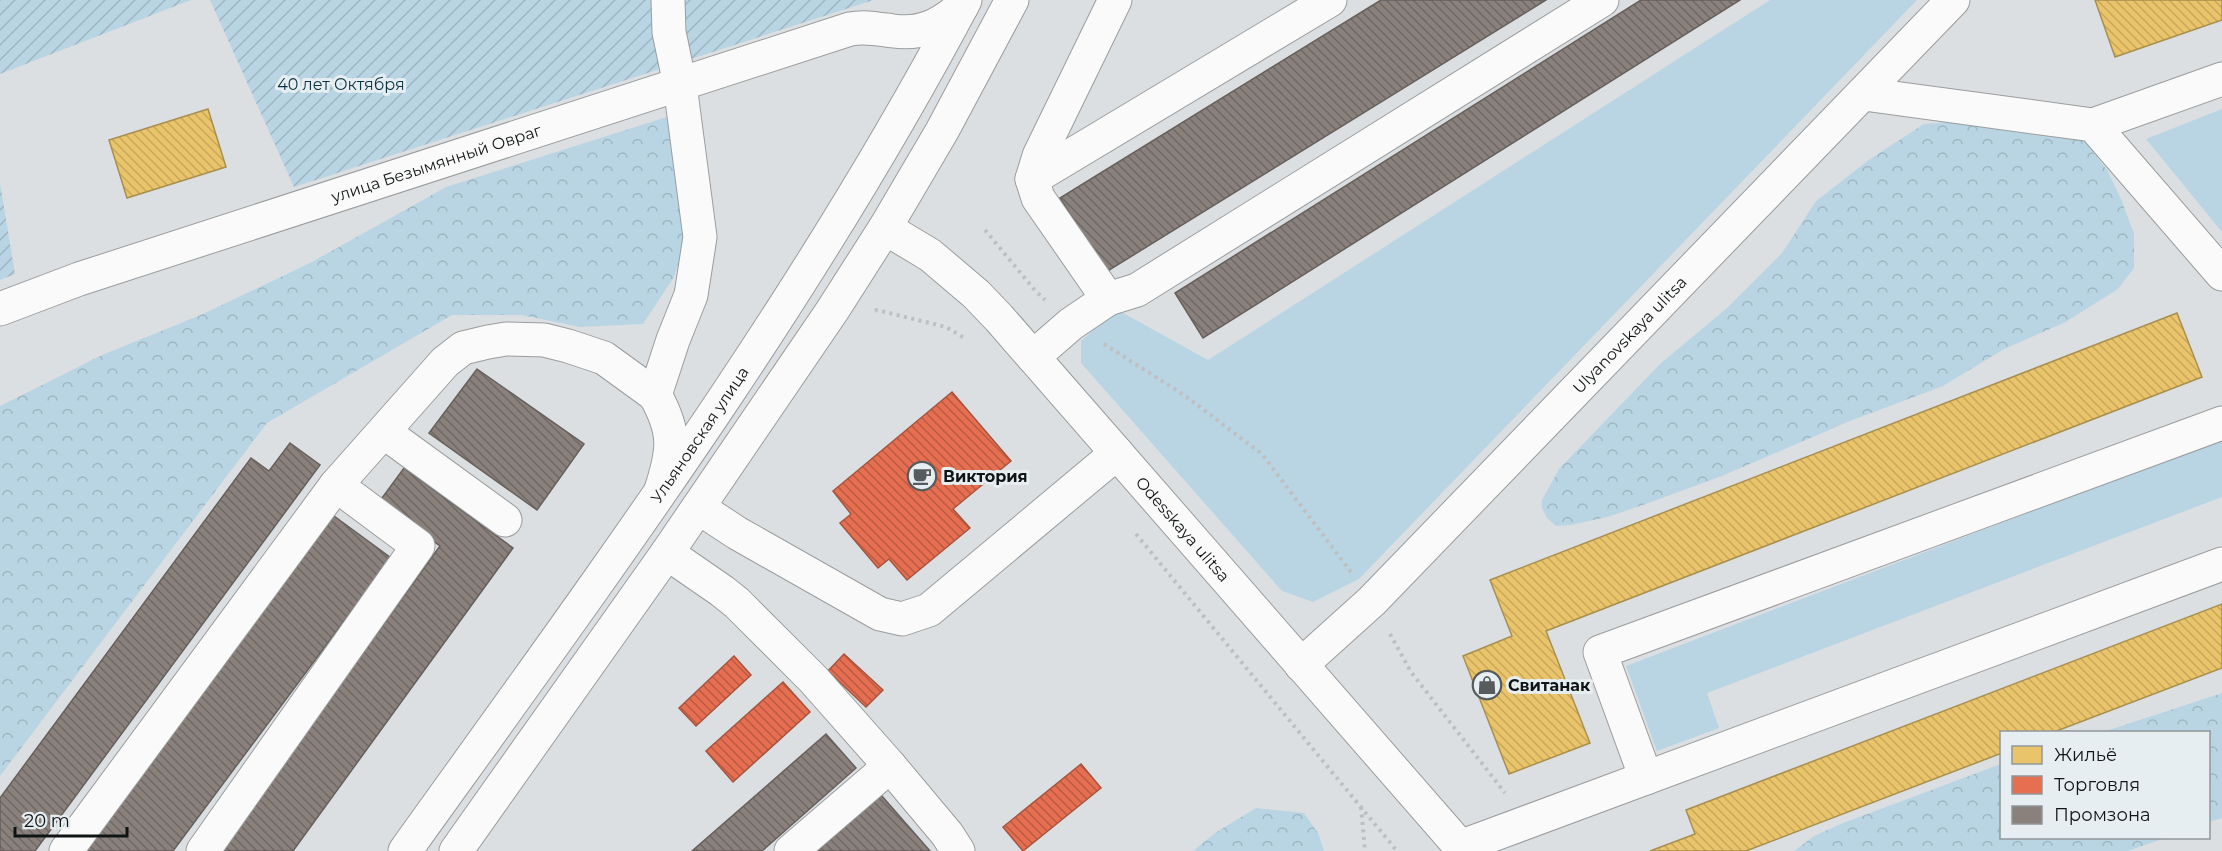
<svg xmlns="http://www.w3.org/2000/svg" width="2222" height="851" font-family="Montserrat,sans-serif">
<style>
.grass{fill:#b9d5e3}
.forest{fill:url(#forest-crowns)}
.garden{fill:url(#garden-furrows)}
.homes{fill:url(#homes-back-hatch);stroke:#a88f50;stroke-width:1.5}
.shops{fill:url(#shops-back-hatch);stroke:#a7543f;stroke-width:1.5}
.industry{fill:url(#industry-back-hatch);stroke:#66605d;stroke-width:1.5}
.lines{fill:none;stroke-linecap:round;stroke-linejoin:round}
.minor-casing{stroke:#9a9d9e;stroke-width:35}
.highway-casing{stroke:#9a9d9e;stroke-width:35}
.path{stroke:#bebfc0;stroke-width:4;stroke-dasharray:3 4.5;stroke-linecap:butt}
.minor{stroke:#fafafa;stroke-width:33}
.highway{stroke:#fafafa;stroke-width:33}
.labels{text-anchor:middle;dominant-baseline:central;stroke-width:6;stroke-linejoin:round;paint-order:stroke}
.park-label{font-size:16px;fill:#0c3343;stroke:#e6eef2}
.street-label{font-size:16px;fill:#111415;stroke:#e6eef2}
.poi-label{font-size:16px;font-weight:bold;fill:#111415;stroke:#e6eef2;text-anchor:start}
</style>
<defs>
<pattern id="forest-crowns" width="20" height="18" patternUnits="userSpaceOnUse" patternTransform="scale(1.5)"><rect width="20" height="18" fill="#b9d5e3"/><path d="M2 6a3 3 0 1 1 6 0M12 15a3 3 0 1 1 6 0" fill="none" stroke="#9eb6c2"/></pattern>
<pattern id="garden-furrows" width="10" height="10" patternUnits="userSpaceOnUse" patternTransform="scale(1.5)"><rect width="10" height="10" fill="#b9d5e3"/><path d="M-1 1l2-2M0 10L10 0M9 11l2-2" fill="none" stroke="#9eb6c2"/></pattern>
<pattern id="homes-back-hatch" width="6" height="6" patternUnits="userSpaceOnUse" patternTransform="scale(1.5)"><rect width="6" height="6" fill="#e9c46a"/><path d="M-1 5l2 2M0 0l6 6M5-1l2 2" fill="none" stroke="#c7a85b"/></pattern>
<pattern id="shops-back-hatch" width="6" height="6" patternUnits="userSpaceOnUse" patternTransform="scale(1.5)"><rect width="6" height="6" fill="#e76f51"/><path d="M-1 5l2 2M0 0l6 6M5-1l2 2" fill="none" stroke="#ba5a42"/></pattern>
<pattern id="industry-back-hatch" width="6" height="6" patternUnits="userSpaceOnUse" patternTransform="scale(1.5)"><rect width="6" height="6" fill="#8a817c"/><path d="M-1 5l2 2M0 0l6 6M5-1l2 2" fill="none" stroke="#6f6864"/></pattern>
</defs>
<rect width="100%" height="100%" fill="#dcdfe1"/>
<g class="grass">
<polygon points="1770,0 1917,0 1359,579 1313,602 1282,591 1081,363 1081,341 1116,309 1208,360"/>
<polygon points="2222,109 2222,232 2146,139"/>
<polygon points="2222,439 2222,497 1707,693 1719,728 1657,751 1626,666"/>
</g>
<g class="forest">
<polygon points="673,115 687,235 674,277 643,324 580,327 521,315 452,315 267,423 0,776 0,406 102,355 203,314 312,262 446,187"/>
<polygon points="1989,119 2081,137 2107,170 2121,199 2134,234 2134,268 2118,289 2064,323 2004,349 1943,386 1850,421 1722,476 1643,505 1607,517 1571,525 1556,526 1547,518 1542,508 1542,500 1559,469 1660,364 1727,308 1782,253 1816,201 1870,159 1924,124"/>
<polygon points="2222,693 2222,818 2209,822 2208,732 2103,732"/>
<polygon points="2001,764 2002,838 2165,838 2128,851 1794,851 1814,836 1843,823"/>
<polygon points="1256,808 1304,813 1318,833 1324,851 1193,851 1215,833"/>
</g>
<g class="garden">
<polygon points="0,0 191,0 0,74"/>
<polygon points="210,0 874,0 294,187"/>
<polygon points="0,183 15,274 0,280"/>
</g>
<g class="homes">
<polygon points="2095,0 2222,0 2222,20 2115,57"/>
<polygon points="208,109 226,167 127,198 109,140"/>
<polygon points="2177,313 2202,377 1546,631 1590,743 1509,774 1463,656 1512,636 1490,580"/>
<polygon points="2222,604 2222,668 2054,732 2002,732 2002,753 1746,851 1650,851 1695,834 1686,810"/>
</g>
<g class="shops">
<polygon points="952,392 1011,461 953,509 970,528 907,580 889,559 878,568 840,523 851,514 833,491"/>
<polygon points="844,654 883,690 866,707 828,671"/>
<polygon points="734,656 751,675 696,726 679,708"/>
<polygon points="783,682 810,712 733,782 706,751"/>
<polygon points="1081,764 1101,788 1023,851 1003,827"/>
</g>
<g class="industry">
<polygon points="1381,0 1546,0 1106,272 1060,198"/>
<polygon points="1641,0 1740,0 1203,338 1175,293"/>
<polygon points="477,369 584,444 537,510 429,433"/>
<polygon points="290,443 320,465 35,851 0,851 0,798 251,458 269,471"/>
<polygon points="404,468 513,548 293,851 220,851 440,546 379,502"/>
<polygon points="334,516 391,558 173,851 86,851"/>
<polygon points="826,734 856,768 762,851 692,851"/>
<polygon points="881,795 930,851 817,851"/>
</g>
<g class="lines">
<g class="minor-casing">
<g id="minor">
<polyline points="1115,0 1039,156 1032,179 1038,198 1108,299 1137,290 1602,0"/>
<polyline points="1864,94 2093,125 2222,274"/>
<polyline points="2093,125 2222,79"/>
<polyline points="1032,179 1330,0"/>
<path id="s1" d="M 885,228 L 930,255 L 976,294 L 999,318 L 1464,851"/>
<path id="s2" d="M 0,309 L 79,279 L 850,29 C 865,26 878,29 893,31 C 921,35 941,25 962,6"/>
<polyline points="1033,357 1071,324 1108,299"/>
<polyline points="384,432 505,520"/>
<path d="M 661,490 C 674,450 676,432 655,395 L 673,340 L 691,295 L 700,237 L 680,85 L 669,32 L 668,0"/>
<polyline points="699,508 737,533 880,614 902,619 929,610 1117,453"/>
<polyline points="667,553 722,591 737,603 813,679 890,766 947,834 958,851"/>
<path id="s3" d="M 1301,665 L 1372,601 L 1953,0"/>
<polyline points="1646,778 1600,652 2222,423"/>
<polyline points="1460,847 2222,564"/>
<polyline points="66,851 336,485 445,362 463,348 488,342 506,339 544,340 568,346 604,358 655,395"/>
<polyline points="203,851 418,546 336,485"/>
<polyline points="791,851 890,766"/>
</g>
</g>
<g class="highway-casing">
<g id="highway">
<path id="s4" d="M 405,851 C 603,575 806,301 965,0"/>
<polyline points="456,851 667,553 832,311 885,228 942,131 1012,0"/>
</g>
</g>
<g class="path">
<polyline points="985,230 1033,288 1045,300"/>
<polyline points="875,311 877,310 946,327 966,339"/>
<polyline points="1104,344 1184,395 1262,454 1351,572"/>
<polyline points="1136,534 1397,851"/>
<polyline points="1390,634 1411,672 1505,793"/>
<polyline points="1361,807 1365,851"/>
</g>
<use href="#minor" class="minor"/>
<use href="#highway" class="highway"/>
</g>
<defs>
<g id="cafe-ring" transform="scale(1.5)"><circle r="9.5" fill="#e6eef2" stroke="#585b5c" stroke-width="1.5"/><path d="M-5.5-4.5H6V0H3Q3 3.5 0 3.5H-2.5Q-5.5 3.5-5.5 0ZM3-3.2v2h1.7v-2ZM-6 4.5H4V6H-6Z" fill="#585b5c"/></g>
<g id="shop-ring" transform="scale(1.5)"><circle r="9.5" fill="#e6eef2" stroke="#585b5c" stroke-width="1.5"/><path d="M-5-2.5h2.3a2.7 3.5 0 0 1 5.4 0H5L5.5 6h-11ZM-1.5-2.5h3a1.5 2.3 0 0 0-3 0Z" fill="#585b5c"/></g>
</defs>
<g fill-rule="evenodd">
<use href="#cafe-ring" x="922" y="476"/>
<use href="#shop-ring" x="1487" y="685"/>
</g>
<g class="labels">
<g class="park-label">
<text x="341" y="84">40 лет Октября</text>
</g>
<g class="street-label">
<text stroke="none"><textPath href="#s2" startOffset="460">улица Безымянный Овраг</textPath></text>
<text stroke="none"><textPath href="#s3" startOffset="466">Ulyanovskaya ulitsa</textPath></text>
<text stroke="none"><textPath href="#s4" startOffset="510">Ульяновская улица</textPath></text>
<text stroke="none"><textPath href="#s1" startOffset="426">Odesskaya ulitsa</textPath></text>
</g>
<g class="poi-label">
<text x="943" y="476">Виктория</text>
<text x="1508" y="685">Свитанак</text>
</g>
</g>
<rect x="2000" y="731" width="210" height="108" fill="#e6eef2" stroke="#91979a" stroke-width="1.5"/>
<rect x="2012" y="746" width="30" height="18" fill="#e9c46a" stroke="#91979a" stroke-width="1.5"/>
<text x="2054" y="761" font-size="18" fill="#111415">Жильё</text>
<rect x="2012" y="776" width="30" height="18" fill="#e76f51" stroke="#91979a" stroke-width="1.5"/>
<text x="2054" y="791" font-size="18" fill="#111415">Торговля</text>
<rect x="2012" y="806" width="30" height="18" fill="#8a817c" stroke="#91979a" stroke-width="1.5"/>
<text x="2054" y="821" font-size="18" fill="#111415">Промзона</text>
<path d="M15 827v9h112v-9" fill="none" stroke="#111415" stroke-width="3"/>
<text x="24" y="827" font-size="18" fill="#111415" stroke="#e6eef2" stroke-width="4.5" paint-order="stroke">20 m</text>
</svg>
